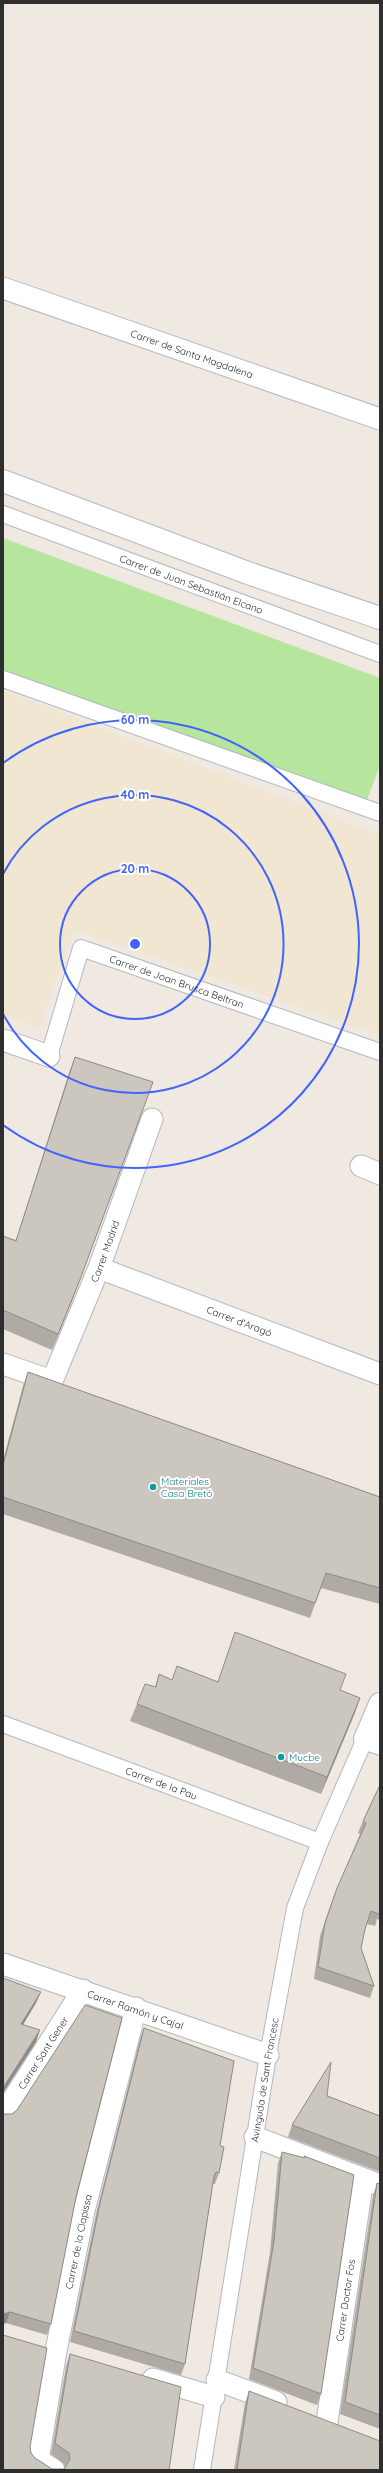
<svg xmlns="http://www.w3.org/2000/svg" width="383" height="2473" font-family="Quicksand,sans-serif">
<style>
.education{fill:#f0e6d1}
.green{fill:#b6e59e}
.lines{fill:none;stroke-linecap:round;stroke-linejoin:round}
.pedestrian-casing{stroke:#b4b7c1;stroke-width:18}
.minor-casing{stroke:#b4b7c1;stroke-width:23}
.tertiary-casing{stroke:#b4b7c1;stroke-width:24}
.secondary-casing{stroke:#b4b7c1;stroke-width:24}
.pedestrian{stroke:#fff;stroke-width:16}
.minor{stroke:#fff;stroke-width:21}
.tertiary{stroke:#fff;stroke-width:22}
.secondary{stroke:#fff;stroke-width:22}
.wall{fill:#afaba4}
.shaded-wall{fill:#8e8b86}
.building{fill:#cbc7bf;stroke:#8e8b86}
.ring{fill:none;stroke:#4264fb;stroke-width:2}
.culture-dot{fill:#0f9aa8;stroke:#fff;stroke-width:1.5}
.labels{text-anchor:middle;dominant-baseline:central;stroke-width:4;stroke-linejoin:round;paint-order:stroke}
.street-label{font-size:10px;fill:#2e2e2e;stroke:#fff}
.culture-label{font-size:10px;fill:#0d838f;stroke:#fff;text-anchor:start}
.centre{fill:#4264fb;stroke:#fff;stroke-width:2}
.ring-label{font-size:12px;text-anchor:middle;font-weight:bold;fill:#4264fb;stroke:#fff;stroke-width:4;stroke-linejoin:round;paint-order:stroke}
</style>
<rect width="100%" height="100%" fill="#efe9e1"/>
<polygon class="education" points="3,690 380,835 380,1035 74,930 39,1028 3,1015"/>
<polygon class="green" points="3,538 380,678 380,765 364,808 3,679"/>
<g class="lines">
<g class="pedestrian-casing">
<g id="pedestrian">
<path id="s1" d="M 3,514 L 380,654"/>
<polyline points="3,679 380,813"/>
<path id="s2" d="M 49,1056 L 81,948 L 380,1052"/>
<path id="s3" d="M 3,1724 L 320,1842"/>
<path id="s4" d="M 202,2470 L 268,2055 L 295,1908 L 320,1842 L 365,1739"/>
</g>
</g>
<g class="minor-casing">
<g id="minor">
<path id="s5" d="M 3,288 L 380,419"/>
<polyline points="3,1040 49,1056"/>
<polyline points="361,1166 380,1174"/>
<path id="s6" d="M 99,1268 L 380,1374"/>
<path id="s7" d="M 3,1364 L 52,1381 L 99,1268 L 152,1119"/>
<polyline points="365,1739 380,1744"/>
<path id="s8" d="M 3,1964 L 268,2055"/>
<path id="s9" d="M 3,2115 L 83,1990"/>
<polyline points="255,2137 380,2185"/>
<polyline points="153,2379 214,2397"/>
<polyline points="217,2380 276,2402"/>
<path id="s10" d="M 327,2422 L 363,2179"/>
<path id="s11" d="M 54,2470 L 38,2460 L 56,2351 L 84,2211 L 136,2008"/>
</g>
</g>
<g class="tertiary-casing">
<polyline id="tertiary" points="365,1739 380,1704"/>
</g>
<g class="secondary-casing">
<polyline id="secondary" points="3,481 248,573 380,618"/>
</g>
<use href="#pedestrian" class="pedestrian"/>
<use href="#minor" class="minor"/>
<use href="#tertiary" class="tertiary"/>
<use href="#secondary" class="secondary"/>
</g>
<g class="wall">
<polygon points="75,1057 75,1293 52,1350 3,1329 3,1236 16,1240 69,1073"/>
<polygon points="28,1372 380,1497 380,1604 321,1588 310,1618 3,1514 3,1460 23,1386"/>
<polygon points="159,1674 172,1680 218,1681 340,1690 360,1698 354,1715 321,1794 130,1721 137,1704 155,1687"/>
<polygon points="380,1785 380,1920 377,1919 375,1926 367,1924 365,1929 361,1948 374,1986 370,1998 314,1979 320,1936 332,1901 360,1834 358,1833 363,1821"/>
<polygon points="144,2028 220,2146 219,2173 215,2184 213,2184 185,2364 181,2375 70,2342 96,2214 140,2039"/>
<polygon points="327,2096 380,2116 380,2172 288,2137 292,2125"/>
<polygon points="282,2152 303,2158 304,2156 354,2175 321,2394 317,2405 249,2379 270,2252 278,2163"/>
<polygon points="377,2183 380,2184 380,2429 340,2414 373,2195"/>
<polygon points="76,2197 51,2324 47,2335 6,2323 3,2324"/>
<polygon points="70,2354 169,2470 3,2470 30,2447 31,2453 35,2458 52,2469 64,2469 65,2467 64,2464 51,2454 66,2366"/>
<polygon points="249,2391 380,2470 234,2470 245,2403"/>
</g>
<g class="shaded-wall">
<polygon points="153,1082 75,1293 52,1350 58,1334"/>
<polygon points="360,1698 354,1715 321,1794 327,1777"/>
<polygon points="41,1992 36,2003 17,2035 21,2024"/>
<polygon points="40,2030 36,2042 3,2093 3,2088"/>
<polygon points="10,2312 6,2323 3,2324 3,2314"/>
</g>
<g class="building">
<polygon points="75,1057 153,1082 81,1277 58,1334 3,1310 3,1236 16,1241"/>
<polygon points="28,1372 380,1497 380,1588 326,1573 315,1603 3,1497 3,1465"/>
<polygon points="235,1632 346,1674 340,1690 360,1698 327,1777 137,1704 145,1684 156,1687 159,1674 172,1680 177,1666 218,1682"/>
<polygon points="380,1785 380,1912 379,1914 371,1911 365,1929 361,1948 374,1986 318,1967 325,1923 337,1888 366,1823 363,1821"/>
<polygon points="3,1978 41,1992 21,2024 40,2030 3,2088"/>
<polygon points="85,2005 122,2018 76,2197 51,2324 10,2312 3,2314 3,2114 12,2114 17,2110"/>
<polygon points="144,2028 234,2061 220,2146 224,2147 219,2173 216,2172 214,2176 185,2364 74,2331 100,2203"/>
<polygon points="331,2062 327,2096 380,2116 380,2158 292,2125"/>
<polygon points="282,2152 305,2158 304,2156 354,2175 321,2394 253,2368 274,2241"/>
<polygon points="377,2183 380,2184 380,2415 345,2402"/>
<polygon points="3,2335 47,2348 30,2447 31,2453 35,2458 52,2469 64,2469 70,2459 69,2453 55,2443 70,2354 181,2387 169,2470 3,2470"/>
<polygon points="249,2391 380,2441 380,2470 237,2470"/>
</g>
<g class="ring">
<circle cx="135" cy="944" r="75"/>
<path d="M3 874A149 149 0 1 1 3 1014"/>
<path d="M3 763A224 224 0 1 1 3 1125"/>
</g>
<g class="culture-dot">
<circle cx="153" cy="1487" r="4"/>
<circle cx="281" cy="1757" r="4"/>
</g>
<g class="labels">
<g class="street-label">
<text stroke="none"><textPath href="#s5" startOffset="200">Carrer de Santa Magdalena</textPath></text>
<text stroke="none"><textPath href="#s1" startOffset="201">Carrer de Juan Sebastián Elcano</textPath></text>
<text stroke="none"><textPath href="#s2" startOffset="214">Carrer de Joan Brusca Beltran</textPath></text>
<text stroke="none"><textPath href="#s7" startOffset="192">Carrer Madrid</textPath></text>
<text stroke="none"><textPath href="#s6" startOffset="150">Carrer d'Aragó</textPath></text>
<text stroke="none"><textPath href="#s3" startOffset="169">Carrer de la Pau</textPath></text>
<text stroke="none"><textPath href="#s8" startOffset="140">Carrer Ramón y Cajal</textPath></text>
<text stroke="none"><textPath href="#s9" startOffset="74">Carrer Sant Gener</textPath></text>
<text stroke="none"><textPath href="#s4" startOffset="395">Avinguda de Sant Francesc</textPath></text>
<text stroke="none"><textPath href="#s11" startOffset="241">Carrer de la Clapissa</textPath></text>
<text stroke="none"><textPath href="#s10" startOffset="123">Carrer Doctor Fos</textPath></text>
</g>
<g class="culture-label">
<text x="161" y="1481">Materiales<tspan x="161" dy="12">Casa Bretó</tspan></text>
<text x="289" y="1757">Mucbe</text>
</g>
</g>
<circle cx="135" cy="944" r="6" class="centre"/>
<g class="ring-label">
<text x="135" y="724">60 m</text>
<text x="135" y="799">40 m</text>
<text x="135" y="873">20 m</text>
</g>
<rect width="383" height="2473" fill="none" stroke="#2e2e2e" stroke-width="8"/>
</svg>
